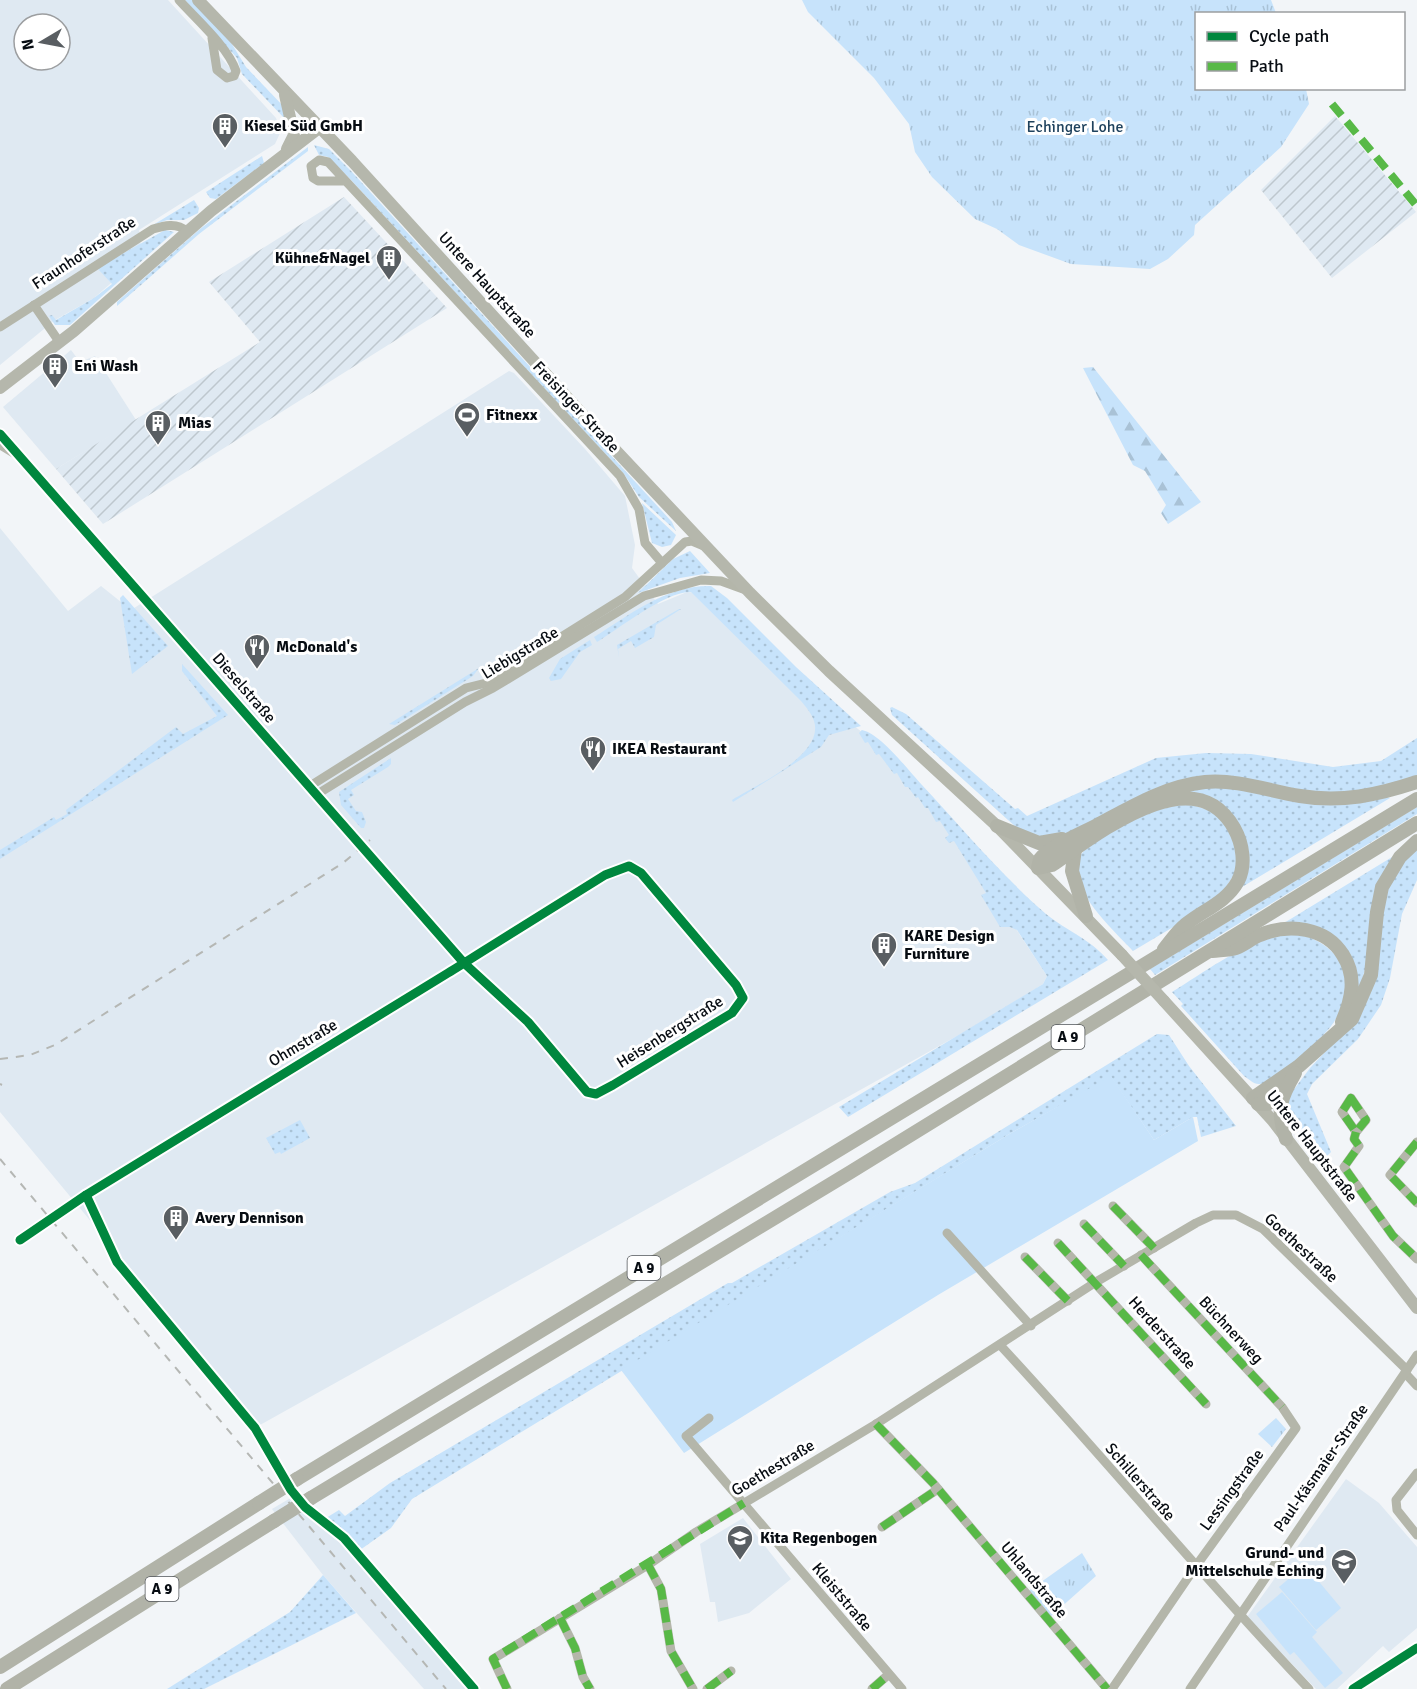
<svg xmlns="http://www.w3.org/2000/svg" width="1417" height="1689" font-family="Signika,sans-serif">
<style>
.built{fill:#dfe9f2;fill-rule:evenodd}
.industrial{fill:url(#industrial-furrows)}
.grass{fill:url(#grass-dots)}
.forest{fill:url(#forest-firs)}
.park{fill:url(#park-tufts)}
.garden{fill:#c7e3fb}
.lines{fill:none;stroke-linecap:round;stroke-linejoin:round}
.minor{stroke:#b4b6aa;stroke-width:9}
.major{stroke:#b5b7ac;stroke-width:12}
.highway{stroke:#b1b3a8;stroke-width:14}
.rail{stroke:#b5b7b4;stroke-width:2;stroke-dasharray:8 8;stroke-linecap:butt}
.major-bridge{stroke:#b5b7ac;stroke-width:12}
.highway-bridge{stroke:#b1b3a8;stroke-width:14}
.quiet{stroke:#58b947;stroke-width:8;stroke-dasharray:15 8;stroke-linecap:butt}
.cycleway-casing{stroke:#fff;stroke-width:13}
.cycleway{stroke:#00873e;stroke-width:9}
.labels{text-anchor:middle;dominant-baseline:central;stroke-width:6;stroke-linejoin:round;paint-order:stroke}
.shield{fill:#fff;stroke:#515559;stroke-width:1.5}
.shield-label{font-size:15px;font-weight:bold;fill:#070c12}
.poi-label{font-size:16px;font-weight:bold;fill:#070c12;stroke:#fff;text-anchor:start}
.park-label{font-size:16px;fill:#1f425d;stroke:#fff}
.street-label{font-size:16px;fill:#070c12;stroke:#fff}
</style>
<defs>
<pattern id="industrial-furrows" width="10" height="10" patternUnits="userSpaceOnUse" patternTransform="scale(1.5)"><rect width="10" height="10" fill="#dfe9f2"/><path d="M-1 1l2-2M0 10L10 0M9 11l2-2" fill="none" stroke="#bec7ce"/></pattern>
<pattern id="grass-dots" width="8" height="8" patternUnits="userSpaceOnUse" patternTransform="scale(1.5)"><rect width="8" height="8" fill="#c7e3fb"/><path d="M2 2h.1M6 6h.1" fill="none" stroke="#a9c2d6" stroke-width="1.8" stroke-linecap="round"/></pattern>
<pattern id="forest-firs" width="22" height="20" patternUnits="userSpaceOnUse" patternTransform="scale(1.5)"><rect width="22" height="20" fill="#c7e3fb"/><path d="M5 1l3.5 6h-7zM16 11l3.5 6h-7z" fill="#a9c2d6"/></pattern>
<pattern id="park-tufts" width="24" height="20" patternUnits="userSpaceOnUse" patternTransform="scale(1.5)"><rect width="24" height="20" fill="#c7e3fb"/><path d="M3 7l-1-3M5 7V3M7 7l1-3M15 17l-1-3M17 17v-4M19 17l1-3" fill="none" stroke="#a9c2d6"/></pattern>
</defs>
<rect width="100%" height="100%" fill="#f2f5f8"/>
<g class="built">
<path d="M 0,0 L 168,0 L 276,118 L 281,131 L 275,144 L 139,230 L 142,256 L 94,298 L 55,320 L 0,365 ZM 24,24 L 60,24 L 60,60 L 24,60 Z"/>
<polygon points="71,350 80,362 95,356 136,420 56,469 3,407"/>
<polygon points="509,371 514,373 585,449 625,496 635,545 632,568 658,604 687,592 705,593 828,706 871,739 936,808 1047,976 1043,984 975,1026 260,1425 0,1112 0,528 68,611 101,586 131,610"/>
<polygon points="1346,1479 1379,1503 1417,1547 1417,1628 1389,1652 1383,1646 1337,1689 1316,1689 1247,1617"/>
<polygon points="299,1493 360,1550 476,1689 424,1689 323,1575 272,1509"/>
<polygon points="743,1518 791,1579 749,1613 718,1622 715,1602 710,1602 700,1544"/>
</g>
<g class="industrial">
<polygon points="1335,116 1416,212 1332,278 1261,190"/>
<polygon points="344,197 447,308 103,524 56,469 260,342 209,282"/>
</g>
<g class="grass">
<polygon points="185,0 193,0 227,36 246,67 286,109 285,119 242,74 237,58"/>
<polygon points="314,145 329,149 352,172 672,522 676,531 639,497 624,474 351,180 328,157 319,155"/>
<polygon points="308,147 308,151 199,234 117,306 117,302 200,229"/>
<polygon points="262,156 264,163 216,199 210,198 206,192"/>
<polygon points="194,200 199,208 198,213 184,220 167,220 153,225"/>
<polygon points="165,230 174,232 70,325 55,325 49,316 52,315 56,320 94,298 112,284 97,268"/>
<polygon points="642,503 676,535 671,545 662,547 652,543"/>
<polygon points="690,551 710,573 680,578 638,593 673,559"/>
<path d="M 711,586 L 727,598 L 796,667 L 861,726 L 829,735 L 821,747 L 733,802 L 732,800 C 756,785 825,755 814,721 C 812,714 806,707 801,701 L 691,592 C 668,590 618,629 597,642 L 594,637 C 630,615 666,585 711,586 Z"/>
<polygon points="123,595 168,646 132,674 120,598"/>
<polygon points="679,609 681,609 656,625 654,637 635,648 631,641 618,649 619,658 617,645"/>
<polygon points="590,640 592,645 580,652 561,679 551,681 549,678 560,659"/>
<polygon points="182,664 228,715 0,859 0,850 54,817 56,820 67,814 66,810 176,727 183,734 217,716 182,671"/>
<polygon points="479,668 473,676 395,725 389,724"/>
<polygon points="892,707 906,714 1015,809 1018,808 1027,816 1156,758 1206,753 1251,754 1333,767 1381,761 1417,738 1417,777 1385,789 1325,794 1211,777 1071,832 1043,839 1023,833 1008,820 892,715 890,708"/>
<path d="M 862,730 C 881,734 908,770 922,785 C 962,828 1001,875 1046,914 C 1067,931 1090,939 1108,960 L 848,1117 L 839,1107 L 1043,984 L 1047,976 L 1017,930 L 1010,927 L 1000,927 L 981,895 L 986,893 L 954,841 L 949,843 L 945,838 L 949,835 L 940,821 L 936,822 L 928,808 L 925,808 L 918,797 L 916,798 L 908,787 L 905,787 L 897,773 L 894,774 L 879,754 L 876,755 L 868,742 L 865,743 L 859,733 Z"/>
<polygon points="391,758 391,764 388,767 351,790 354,795 348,799 356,811 362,812 366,822 364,828 361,828 341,805 339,792"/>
<polygon points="1200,787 1387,797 1390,798 1237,890 1234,821 1174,796"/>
<path d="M 1184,802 L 1216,813 L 1234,835 L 1237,870 L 1217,901 L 1133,951 C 1117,934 1077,897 1076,870 C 1075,836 1158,809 1184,802 Z"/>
<polygon points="1417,807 1417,814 1155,975 1150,969"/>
<polygon points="1417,847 1417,880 1402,914 1390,978 1381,1005 1358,1039 1312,1084 1307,1094 1331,1152 1320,1163 1290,1123 1288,1103 1292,1092 1310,1068 1355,1020 1383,902 1394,872"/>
<polygon points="1397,854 1354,1009 1357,980 1308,924 1284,923"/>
<path d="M 1296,933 C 1338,944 1358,973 1338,1015 C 1330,1032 1311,1046 1298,1059 C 1287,1068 1275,1084 1260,1084 C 1254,1085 1249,1079 1244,1076 L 1181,1006 L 1183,1004 L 1172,992 C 1211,968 1249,938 1296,933 Z"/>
<polygon points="1157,1034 1169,1035 1189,1066 1236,1126 1201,1137 1197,1117 1193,1117 1154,1140 1111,1077 1011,1133 412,1499 391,1528 360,1550 326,1518 339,1510 345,1516 390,1483 728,1283 732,1283 890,1192 915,1183"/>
<polygon points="300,1120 310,1138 281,1154 280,1152 275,1154 266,1138"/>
<polygon points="323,1575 356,1613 204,1689 167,1689 290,1612"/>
</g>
<polygon class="forest" points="1093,367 1201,502 1168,524 1161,513 1166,505 1145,471 1133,465 1083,368"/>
<g class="park">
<polygon points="802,0 1271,0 1276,13 1196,14 1196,88 1306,89 1309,104 1281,147 1195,225 1194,235 1168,259 1150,269 1071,264 1019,245 997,229 975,219 932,177 915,152 909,124 874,78 808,12"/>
<polygon points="1276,1418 1286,1429 1272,1447 1258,1434"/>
<polygon points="1082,1553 1096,1576 1049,1618 1027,1592"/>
</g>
<g class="garden">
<polygon points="1111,1076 1154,1140 1193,1117 1198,1141 938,1295 684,1453 621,1370 1011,1133"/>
<polygon points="1305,1565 1341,1608 1316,1630 1279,1587"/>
<polygon points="1282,1592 1317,1632 1312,1637 1343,1673 1325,1688 1294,1652 1290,1655 1256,1614"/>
</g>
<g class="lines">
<g class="minor">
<path d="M 179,0 C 196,19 228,47 236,71 L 234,76 L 227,78 L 217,70 L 212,38"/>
<polyline points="345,181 318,181 313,178 311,166 319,160 328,162 620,476 639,509 645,543 662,563"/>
<polyline points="34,305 60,343"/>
<path d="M 0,327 L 153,229 C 163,226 177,222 186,231"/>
<path d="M 0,434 L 464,963 L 528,1022 L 587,1092 L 596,1094 L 613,1085 L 732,1013 L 743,998 L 736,985 L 641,873 L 629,866 L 605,875 L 480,953 C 469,960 458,967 448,973 L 86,1195 L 20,1240"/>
<polyline points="310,786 466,688 486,683 507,671 625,597 685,542 692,541 704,546"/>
<polyline points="316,795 465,702 493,688 644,596 701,580 721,581 743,589"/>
<polygon points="1351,1098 1366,1120 1356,1132 1342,1112"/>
<polyline points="1356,1132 1354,1139 1359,1146 1344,1167 1393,1236 1417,1259"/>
<polyline points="1417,1142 1390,1175 1417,1203"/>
<polyline points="1113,1206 1154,1248"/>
<polyline points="1084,1224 1124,1266"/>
<polyline points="947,1233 1031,1326"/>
<polyline points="1058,1243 1206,1404"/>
<polyline points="1025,1257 1068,1301"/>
<path d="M 1000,1345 C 1105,1458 1202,1577 1309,1689"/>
<polyline points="1405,1373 1417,1386"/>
<polyline points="709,1418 686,1436 902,1689"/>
<polyline points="876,1424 933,1483 1107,1689"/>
<polyline points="1417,1473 1396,1500 1397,1510 1417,1535"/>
<polyline points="882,1527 938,1489"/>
<polyline points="648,1565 661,1589 671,1651 693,1689"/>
<polyline points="560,1618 575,1648 583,1677 590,1689"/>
<polyline points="507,1689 493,1659 648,1565 696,1532 876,1424 1096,1282 1196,1223 1213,1215 1236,1215 1263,1229 1407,1370"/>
<polyline points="707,1689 731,1671"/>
<polyline points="872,1689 888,1675"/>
<polyline points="1112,1689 1196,1566 1296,1428 1282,1407 1141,1255"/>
<polyline points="1190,1689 1417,1355"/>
<polyline points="1353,1689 1417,1648"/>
</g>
<g class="major">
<polyline points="198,0 352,161 605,439 750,593 829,671 997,826 1122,955"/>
<polyline points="285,95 294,135 287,149"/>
<polyline points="0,388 74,331 211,211 319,128"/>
<polyline points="0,443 15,452"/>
<polyline points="1164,1001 1273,1121 1417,1308"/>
</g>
<g class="highway">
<polyline points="997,826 1039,843 1062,839"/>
<polyline points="1075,849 1072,871 1086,916"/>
<path d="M 1164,949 C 1171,941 1177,931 1185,925 C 1203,910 1226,903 1238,881 C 1246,865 1243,844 1234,828 C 1193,756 1096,835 1052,865 L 1038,868 L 1040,859 C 1050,846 1083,833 1099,824 C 1133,806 1166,786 1205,782 C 1237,779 1269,791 1300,796 C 1341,803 1378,795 1417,782"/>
<path d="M 1212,951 C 1220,950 1229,950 1236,948 C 1244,945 1252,938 1260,935 C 1289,923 1326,927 1343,955 C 1357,977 1352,999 1342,1022"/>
<polyline points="1253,1098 1299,1066 1352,1019 1371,975 1377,912 1382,887 1400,857 1417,841"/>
<polyline points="1258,1104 1267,1104 1284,1093"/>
<path d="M 1286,1139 C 1276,1109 1280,1099 1295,1073"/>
<polyline points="297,1479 1417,799"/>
<polyline points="311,1498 849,1173 1417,823"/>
<polyline points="0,1667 259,1503"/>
<polyline points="7,1689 274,1521"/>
</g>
<g class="rail">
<polyline points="0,1059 30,1055 55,1045 343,863 370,840"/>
<polyline points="0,1084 2,1085"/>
<polyline points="0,1159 446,1689"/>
</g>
<polyline class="major-bridge" points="1122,955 1164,1001"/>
<g class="highway-bridge">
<polyline points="259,1503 297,1479"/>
<polyline points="274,1521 311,1498"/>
</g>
<g class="quiet">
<polyline points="1332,104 1417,206"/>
<polygon points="1351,1098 1366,1120 1356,1132 1342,1112"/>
<polyline points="1356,1132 1354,1139 1359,1146 1344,1167 1393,1236 1417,1259"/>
<polyline points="1417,1142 1390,1175 1417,1203"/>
<polyline points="1113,1206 1154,1248"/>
<polyline points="1084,1224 1124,1266"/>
<polyline points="1058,1243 1206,1404"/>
<polyline points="1141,1255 1282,1407"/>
<polyline points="1025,1257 1068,1301"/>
<polyline points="876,1424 933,1483 1107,1689"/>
<polyline points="882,1527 938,1489"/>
<polyline points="648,1565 661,1589 671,1651 693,1689"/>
<polyline points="560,1618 575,1648 583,1677 590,1689"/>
<polyline points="507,1689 493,1659 744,1503"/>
<polyline points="707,1689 731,1671"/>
<polyline points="872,1689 888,1675"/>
</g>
<g class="cycleway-casing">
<g id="cycleway">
<path d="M 0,434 L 464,963 L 528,1022 L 587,1092 L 596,1094 L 613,1085 L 732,1013 L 743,998 L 736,985 L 641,873 L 629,866 L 605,875 L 480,953 C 469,960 458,967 448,973 L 86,1195 L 20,1240"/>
<polyline points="86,1195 117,1262 255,1428 291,1490 305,1507 344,1538 474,1689"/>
<polyline points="1353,1689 1417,1648"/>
</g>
</g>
<use href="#cycleway" class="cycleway"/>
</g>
<defs>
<g id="building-pin" transform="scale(1.35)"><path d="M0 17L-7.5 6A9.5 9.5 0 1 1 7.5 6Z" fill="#595e62" stroke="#fff"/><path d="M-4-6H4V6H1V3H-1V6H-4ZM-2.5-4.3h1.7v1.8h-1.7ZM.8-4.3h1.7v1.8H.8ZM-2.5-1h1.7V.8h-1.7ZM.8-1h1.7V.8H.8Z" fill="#fff"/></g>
<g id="stadium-pin" transform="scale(1.35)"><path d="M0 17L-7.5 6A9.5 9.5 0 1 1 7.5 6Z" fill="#595e62" stroke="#fff"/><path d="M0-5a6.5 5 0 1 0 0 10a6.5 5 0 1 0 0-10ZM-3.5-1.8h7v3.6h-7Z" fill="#fff"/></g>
<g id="restaurant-pin" transform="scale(1.35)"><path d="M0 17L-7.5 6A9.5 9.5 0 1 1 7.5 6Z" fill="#595e62" stroke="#fff"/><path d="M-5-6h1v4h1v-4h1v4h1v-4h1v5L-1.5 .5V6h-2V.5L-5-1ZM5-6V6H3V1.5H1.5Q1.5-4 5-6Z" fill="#fff"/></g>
<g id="school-pin" transform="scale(1.35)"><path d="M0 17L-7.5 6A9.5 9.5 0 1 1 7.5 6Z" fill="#595e62" stroke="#fff"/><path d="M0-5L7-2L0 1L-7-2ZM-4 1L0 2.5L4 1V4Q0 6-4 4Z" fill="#fff"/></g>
</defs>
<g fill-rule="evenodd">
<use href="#building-pin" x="225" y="126"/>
<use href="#building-pin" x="389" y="258"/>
<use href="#building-pin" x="55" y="366"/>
<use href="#stadium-pin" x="467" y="415"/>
<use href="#building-pin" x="158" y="423"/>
<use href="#restaurant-pin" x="257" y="647"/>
<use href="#restaurant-pin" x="593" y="749"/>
<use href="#building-pin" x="884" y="945"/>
<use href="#building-pin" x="176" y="1218"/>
<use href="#school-pin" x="740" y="1538"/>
<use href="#school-pin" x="1344" y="1562"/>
</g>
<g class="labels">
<g class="shield">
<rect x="1051.5" y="1025" width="33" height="24" rx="4.5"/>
<rect x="627.5" y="1256" width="33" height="24" rx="4.5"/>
<rect x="145.5" y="1577" width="33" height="24" rx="4.5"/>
</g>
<g class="shield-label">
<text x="1068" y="1037">A 9</text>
<text x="644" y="1268">A 9</text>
<text x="162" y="1589">A 9</text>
</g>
<g class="poi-label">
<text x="244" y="126">Kiesel Süd GmbH</text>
<text x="370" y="258" text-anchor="end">Kühne&amp;Nagel</text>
<text x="74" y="366">Eni Wash</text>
<text x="486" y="415">Fitnexx</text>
<text x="178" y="423">Mias</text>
<text x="276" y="647">McDonald's</text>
<text x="612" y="749">IKEA Restaurant</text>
<text x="904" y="936">KARE Design<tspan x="904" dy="18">Furniture</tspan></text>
<text x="195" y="1218">Avery Dennison</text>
<text x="760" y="1538">Kita Regenbogen</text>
<text x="1324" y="1553" text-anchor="end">Grund- und<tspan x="1324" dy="18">Mittelschule Eching</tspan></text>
</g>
<g class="park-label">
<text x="1075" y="127">Echinger Lohe</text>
</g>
<g class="street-label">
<text transform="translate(84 253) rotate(-33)">Fraunhoferstraße</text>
<text transform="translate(487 285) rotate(48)">Untere Hauptstraße</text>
<text transform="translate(576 407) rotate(47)">Freisinger Straße</text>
<text transform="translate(520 653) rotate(-31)">Liebigstraße</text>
<text transform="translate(244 688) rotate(49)">Dieselstraße</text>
<text transform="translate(670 1032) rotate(-32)">Heisenbergstraße</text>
<text transform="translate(303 1043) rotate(-31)">Ohmstraße</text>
<text transform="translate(1312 1146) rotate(52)">Untere Hauptstraße</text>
<text transform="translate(1301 1248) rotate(43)">Goethestraße</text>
<text transform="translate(1231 1330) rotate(47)">Büchnerweg</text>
<text transform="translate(1162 1333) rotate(48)">Herderstraße</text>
<text transform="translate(773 1468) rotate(-31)">Goethestraße</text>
<text transform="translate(1321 1468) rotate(-55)">Paul-Käsmaier-Straße</text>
<text transform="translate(1140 1482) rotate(49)">Schillerstraße</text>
<text transform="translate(1232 1490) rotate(-54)">Lessingstraße</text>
<text transform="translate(1034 1580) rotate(50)">Uhlandstraße</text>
<text transform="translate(842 1597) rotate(50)">Kleiststraße</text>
</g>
</g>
<rect x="1195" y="12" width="210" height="78" fill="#ffffff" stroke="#9c9ea0" stroke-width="1.5"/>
<rect x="1207" y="32" width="30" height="9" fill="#00873e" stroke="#9c9ea0" stroke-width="1.5"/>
<text x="1249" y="42" font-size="18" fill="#070c12">Cycle path</text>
<rect x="1207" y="62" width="30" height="9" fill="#58b947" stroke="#9c9ea0" stroke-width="1.5"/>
<text x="1249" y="72" font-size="18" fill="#070c12">Path</text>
<g transform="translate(42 42) rotate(260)"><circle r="28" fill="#ffffff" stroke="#9c9ea0" stroke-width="1.5"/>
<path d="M0-4.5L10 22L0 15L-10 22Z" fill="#595e62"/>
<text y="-9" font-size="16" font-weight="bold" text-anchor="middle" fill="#070c12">N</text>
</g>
</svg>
